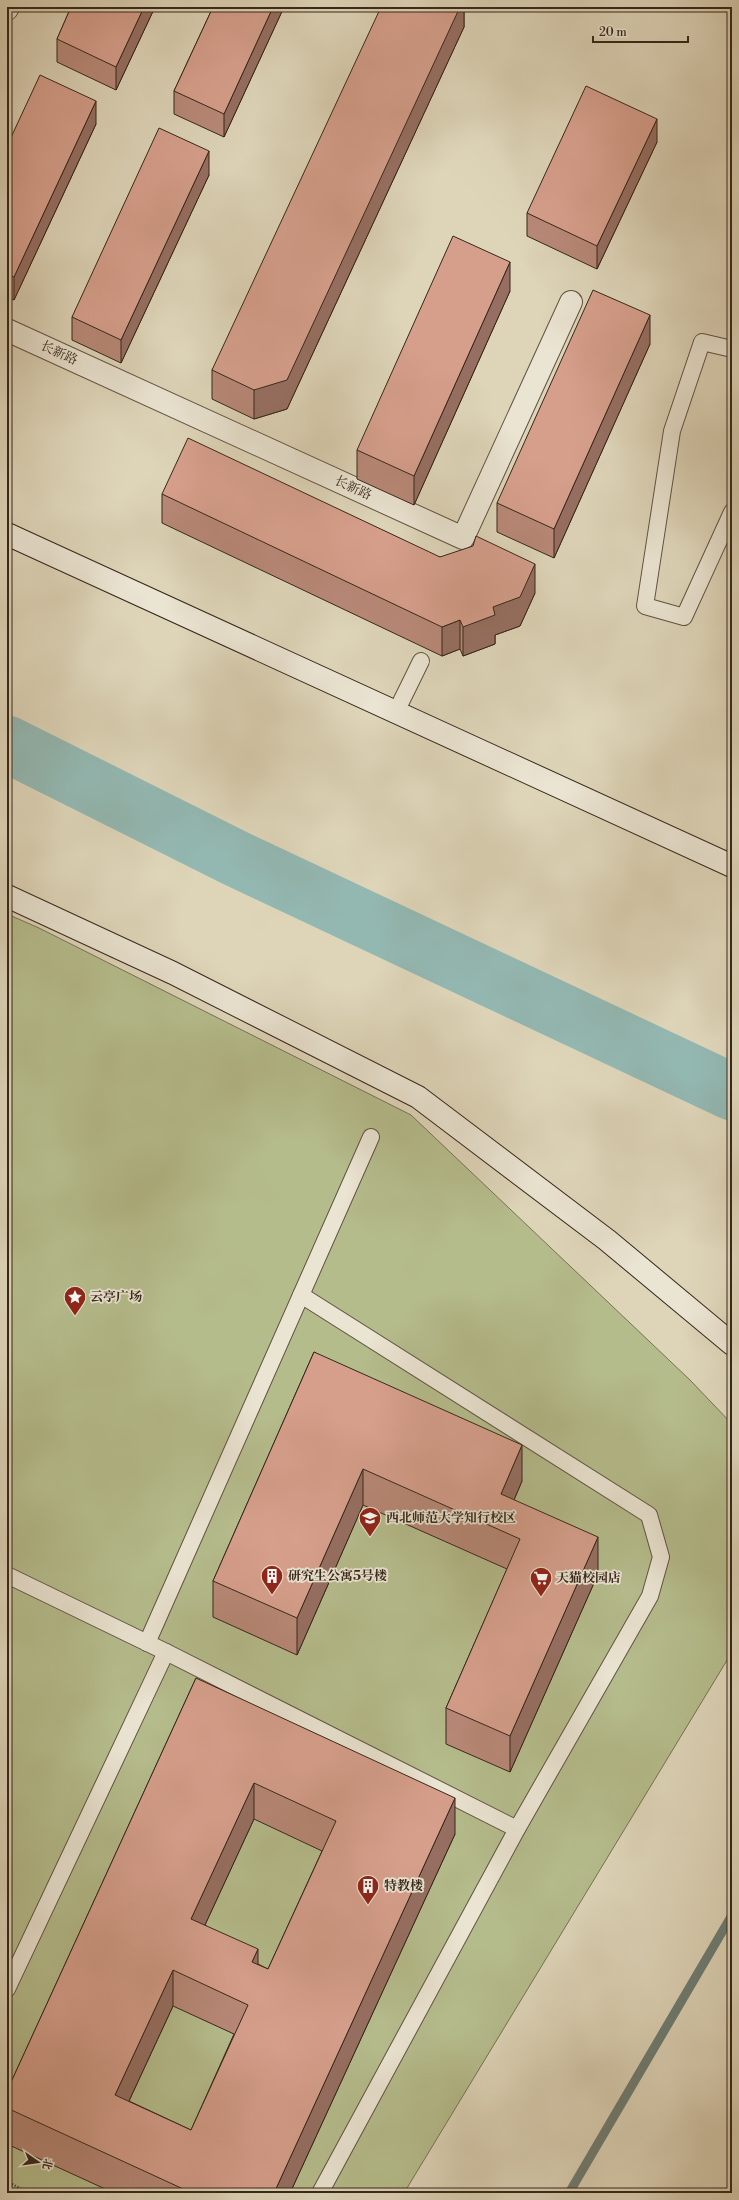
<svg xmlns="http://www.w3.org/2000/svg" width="739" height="2200" font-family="'Libre Bodoni','Noto Serif SC',serif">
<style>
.green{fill:#b5bc8c;stroke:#767253}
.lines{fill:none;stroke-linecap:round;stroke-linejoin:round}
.stream{stroke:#6e7e75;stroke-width:9}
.river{stroke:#93b8b2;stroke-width:57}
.lane-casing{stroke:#605242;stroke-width:18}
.street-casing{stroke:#605242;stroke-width:24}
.secondary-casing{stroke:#36271a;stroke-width:24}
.path{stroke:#36271a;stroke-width:2.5;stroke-dasharray:1 2;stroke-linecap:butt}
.lane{stroke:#eae4d2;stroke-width:16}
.street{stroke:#eae4d2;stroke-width:22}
.secondary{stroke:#eae4d2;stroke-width:22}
.wall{fill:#b88978;stroke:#36271a;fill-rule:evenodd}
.shaded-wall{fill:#966f62;stroke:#36271a}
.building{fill:#d69f8c;stroke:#36271a;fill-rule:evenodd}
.labels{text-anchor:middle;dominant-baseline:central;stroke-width:3.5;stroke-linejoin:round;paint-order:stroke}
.street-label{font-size:13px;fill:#36271a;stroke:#eae4d2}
.poi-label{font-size:13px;font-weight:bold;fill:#36271a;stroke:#eae4d2;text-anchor:start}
</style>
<rect width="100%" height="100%" fill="#ded5b9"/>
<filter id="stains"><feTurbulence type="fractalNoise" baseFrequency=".005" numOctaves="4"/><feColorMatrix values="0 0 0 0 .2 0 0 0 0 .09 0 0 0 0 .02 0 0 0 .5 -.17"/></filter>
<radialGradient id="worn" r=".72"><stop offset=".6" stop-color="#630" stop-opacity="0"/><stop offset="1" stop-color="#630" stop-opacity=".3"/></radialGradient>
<polygon class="green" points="7,914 39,928 411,1115 690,1380 732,1424 732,1652 404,2193 7,2193"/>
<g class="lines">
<polyline class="stream" points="569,2193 732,1915"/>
<polyline class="river" points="7,744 237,859 732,1092"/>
<g class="lane-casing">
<g id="lane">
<polyline points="732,349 702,342 672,431 645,606 684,617 732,512"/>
<polyline points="396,712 421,661"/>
<polyline points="301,1295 649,1515 661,1557 650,1596 517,1829 320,2193"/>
<polyline points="7,1575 166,1652 517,1829"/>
<polyline points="147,1643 371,1137"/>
<polyline points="7,1989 166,1652"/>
</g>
</g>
<g class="street-casing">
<g id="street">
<polyline points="7,9 8,7"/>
<polyline points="7,330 463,538 571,302"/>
</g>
</g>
<g class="secondary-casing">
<g id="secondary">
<polyline points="7,534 732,866"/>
<polyline points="7,896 173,973 418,1097 607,1240 732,1344"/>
</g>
</g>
<polyline class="path" points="7,2181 28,2193"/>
<use href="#lane" class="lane"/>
<use href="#street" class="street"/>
<use href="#secondary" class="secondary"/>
</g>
<g class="wall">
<polygon points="71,7 155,7 116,90 57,62 57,39"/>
<polygon points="213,7 284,7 224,137 174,114 174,91"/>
<polygon points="464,7 464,27 287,409 254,419 212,399 212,370"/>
<polygon points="601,7 611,7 609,11"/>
<polygon points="96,124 14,300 7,297 7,146"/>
<polygon points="657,142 597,269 527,236 527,213"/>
<polygon points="209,175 121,363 72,340 72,317"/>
<polygon points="510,291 414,505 357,479 357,450"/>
<polygon points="650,344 554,558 497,532 497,503"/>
<polygon points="162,494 440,557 535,593 520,626 495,635 495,644 463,656 460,649 442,656 162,523"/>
<polygon points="314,1352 522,1481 514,1500 598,1574 510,1772 446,1744 446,1708 507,1569 363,1505 297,1655 213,1617 213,1581"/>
<path d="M 196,1678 L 455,1834 L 290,2193 L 114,2193 L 7,2144 L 7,2091 ZM 254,1819 L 322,1851 L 268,1969 L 258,1964 L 205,1925 ZM 173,2006 L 234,2034 L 191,2130 L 129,2101 Z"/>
</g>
<g class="shaded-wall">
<polygon points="144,7 155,7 116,90 116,67"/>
<polygon points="273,7 284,7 224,137 224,114"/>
<polygon points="460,7 464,7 464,27 287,409 254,419 254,390"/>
<polygon points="96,101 96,124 14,300 14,277"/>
<polygon points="657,119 657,142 597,269 597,246"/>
<polygon points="209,151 209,175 121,363 121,340"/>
<polygon points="510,262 510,291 414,505 414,476"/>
<polygon points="650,315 650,344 554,558 554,529"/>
<polygon points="535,564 535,593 520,626 495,635 495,644 463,656 463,627 493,607"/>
<polygon points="460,620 460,649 442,656 442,627"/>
<polygon points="522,1445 522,1481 501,1530 501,1494"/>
<polygon points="363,1469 363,1505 297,1655 297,1618"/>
<polygon points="598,1537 598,1574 510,1772 510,1736"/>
<polygon points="254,1783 254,1819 191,1955 191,1919"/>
<polygon points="455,1798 455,1834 290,2193 274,2193"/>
<polygon points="258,1949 258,1986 252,1962"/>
<polygon points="173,1970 173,2006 115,2131 115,2095"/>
</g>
<g class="building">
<polygon points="71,7 144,7 116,67 57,39"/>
<polygon points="213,7 273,7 224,114 174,91"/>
<polygon points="381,7 460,7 287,380 254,390 212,370"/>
<polygon points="40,75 96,101 14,277 7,274 7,146"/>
<polygon points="586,86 657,119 597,246 527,213"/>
<polygon points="159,128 209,151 121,340 72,317"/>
<polygon points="453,236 510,262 414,476 357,450"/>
<polygon points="593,290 650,315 554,529 497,503"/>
<polygon points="188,438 440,557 473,546 476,536 535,564 520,597 493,607 495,615 463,627 460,620 442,627 162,494"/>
<polygon points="314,1352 522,1445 501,1494 598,1537 510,1736 446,1708 520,1539 363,1469 297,1618 213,1581"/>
<path d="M 196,1678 L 455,1798 L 274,2193 L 192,2193 L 7,2108 L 7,2091 ZM 254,1783 L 336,1821 L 268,1969 L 252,1962 L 258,1949 L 191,1919 ZM 173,1970 L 248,2005 L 191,2130 L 115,2095 Z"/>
</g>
<defs>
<g id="sight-pin" transform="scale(1.15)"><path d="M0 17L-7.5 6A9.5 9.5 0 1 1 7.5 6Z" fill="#8f2418" stroke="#eae4d2"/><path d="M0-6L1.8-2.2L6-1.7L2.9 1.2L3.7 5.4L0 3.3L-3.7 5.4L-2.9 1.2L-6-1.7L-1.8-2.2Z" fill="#fff"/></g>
<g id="university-pin" transform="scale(1.15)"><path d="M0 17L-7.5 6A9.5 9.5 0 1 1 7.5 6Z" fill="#8f2418" stroke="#eae4d2"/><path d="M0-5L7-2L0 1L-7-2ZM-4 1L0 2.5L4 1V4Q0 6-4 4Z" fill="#fff"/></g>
<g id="building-pin" transform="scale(1.15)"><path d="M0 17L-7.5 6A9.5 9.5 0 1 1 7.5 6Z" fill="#8f2418" stroke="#eae4d2"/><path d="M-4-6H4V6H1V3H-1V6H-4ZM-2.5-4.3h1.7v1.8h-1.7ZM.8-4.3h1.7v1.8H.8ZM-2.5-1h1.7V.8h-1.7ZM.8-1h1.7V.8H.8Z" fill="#fff"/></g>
<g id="supermarket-pin" transform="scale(1.15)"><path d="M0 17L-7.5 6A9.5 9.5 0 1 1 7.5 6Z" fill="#8f2418" stroke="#eae4d2"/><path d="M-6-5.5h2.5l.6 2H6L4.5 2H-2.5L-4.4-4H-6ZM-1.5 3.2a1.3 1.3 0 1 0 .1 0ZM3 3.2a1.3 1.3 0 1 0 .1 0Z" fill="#fff"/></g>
</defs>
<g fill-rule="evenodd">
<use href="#sight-pin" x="75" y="1297"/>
<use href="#university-pin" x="370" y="1518"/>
<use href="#building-pin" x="272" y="1576"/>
<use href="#supermarket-pin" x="541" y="1578"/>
<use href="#building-pin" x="368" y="1886"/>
</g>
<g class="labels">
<g class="street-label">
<text transform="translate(59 353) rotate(25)">长新路</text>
<text transform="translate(353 488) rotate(25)">长新路</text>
</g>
<g class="poi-label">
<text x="90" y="1297">云亭广场</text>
<text x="386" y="1518">西北师范大学知行校区</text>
<text x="288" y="1576">研究生公寓5号楼</text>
<text x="556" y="1578">天猫校园店</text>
<text x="384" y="1886">特教楼</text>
</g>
</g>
<rect width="739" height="2200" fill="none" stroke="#ded5b9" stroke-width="24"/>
<rect x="8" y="8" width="723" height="2184" fill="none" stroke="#36271a" stroke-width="2"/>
<rect x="12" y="12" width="715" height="2176" fill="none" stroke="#36271a"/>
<g transform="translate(38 2162) rotate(103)" stroke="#eae4d2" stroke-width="3" paint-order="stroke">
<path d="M0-3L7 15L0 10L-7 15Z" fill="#36271a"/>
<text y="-6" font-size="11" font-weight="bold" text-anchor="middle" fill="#36271a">北</text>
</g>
<path d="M593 36v6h95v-6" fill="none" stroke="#36271a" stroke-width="2"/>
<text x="599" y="36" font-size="12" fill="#36271a" stroke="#eae4d2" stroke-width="3" paint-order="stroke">20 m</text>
<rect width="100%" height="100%" filter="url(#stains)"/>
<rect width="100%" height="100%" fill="url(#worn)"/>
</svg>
